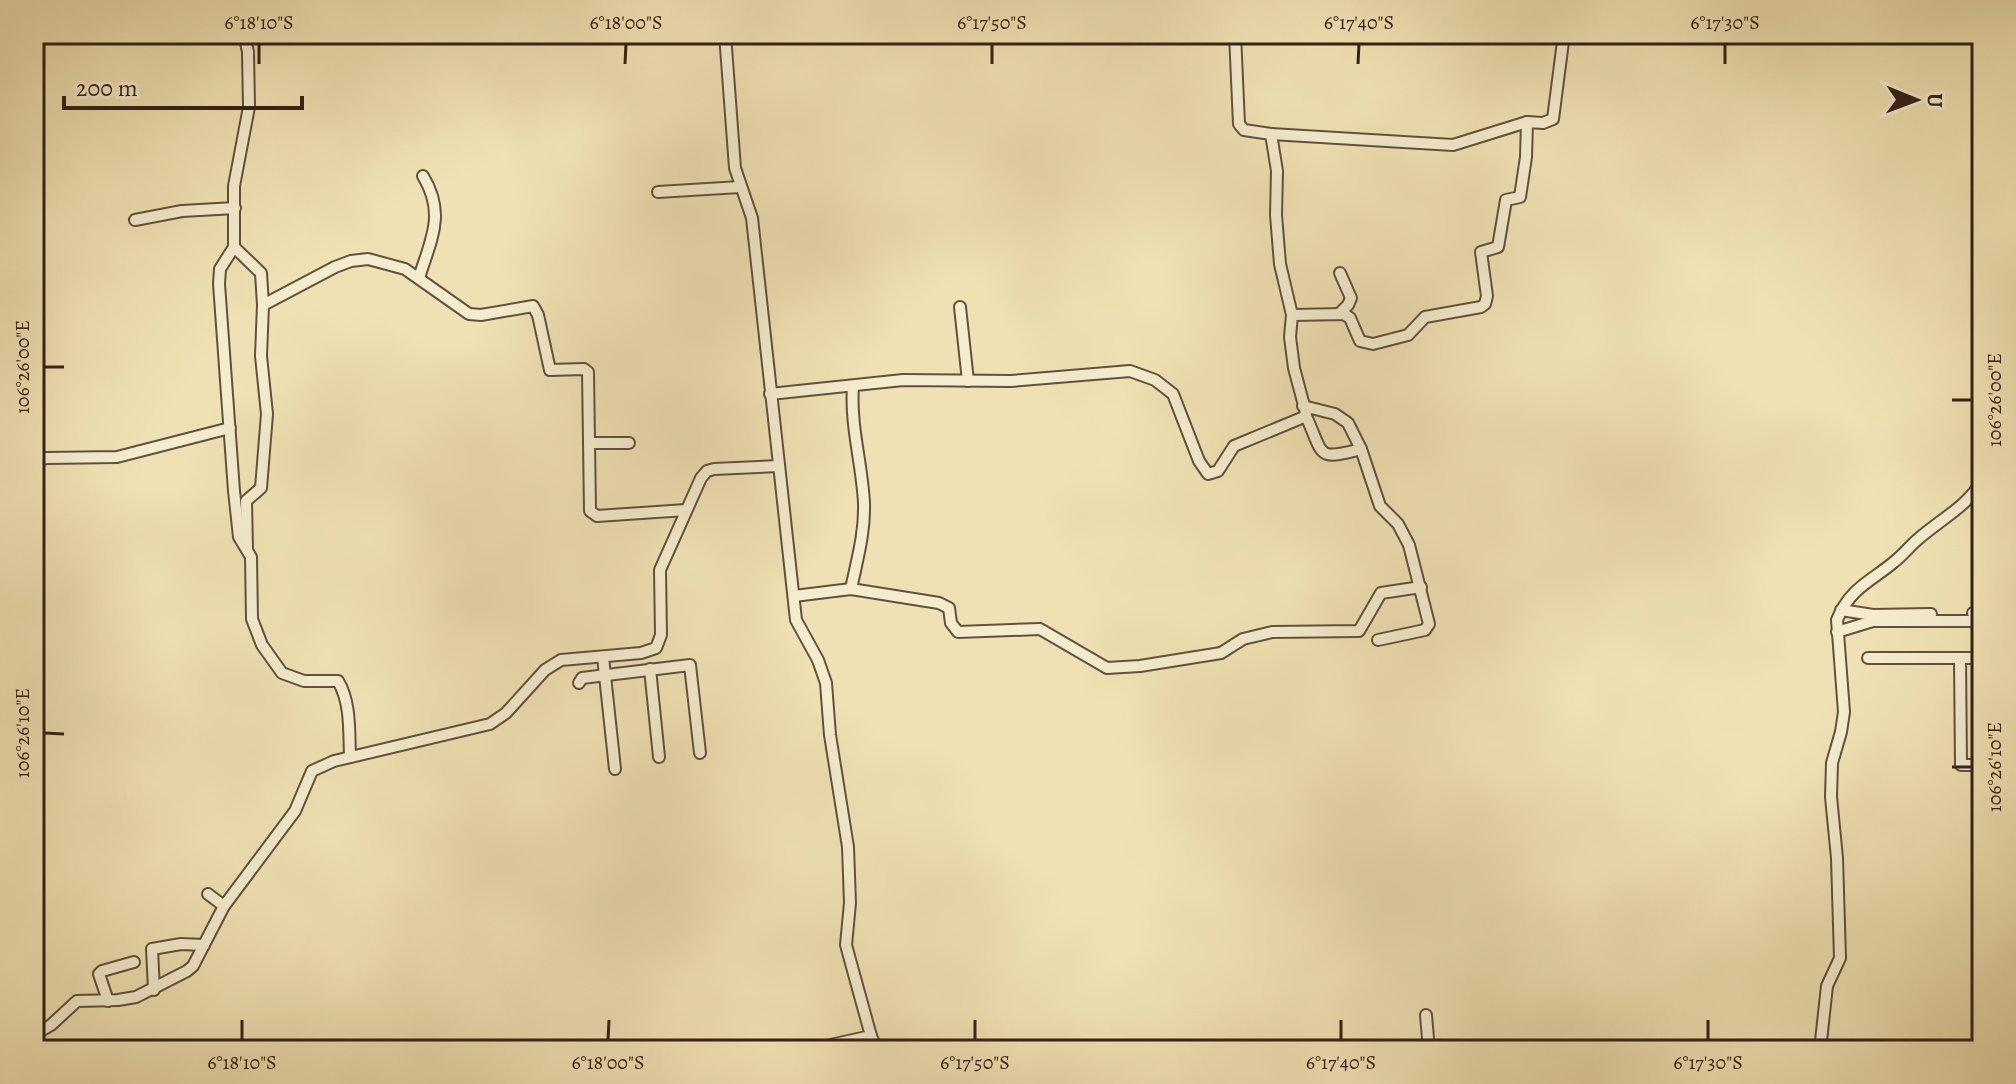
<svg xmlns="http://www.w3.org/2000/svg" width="2016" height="1084" font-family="Alegreya,serif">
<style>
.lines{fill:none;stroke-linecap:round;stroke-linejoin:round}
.minor-casing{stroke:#615140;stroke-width:14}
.minor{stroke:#f5ecce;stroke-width:10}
.ticks{fill:none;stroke:#322119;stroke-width:3}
.neatline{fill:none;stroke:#322119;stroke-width:3}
.ticks-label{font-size:20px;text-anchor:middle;fill:#322119}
</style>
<rect width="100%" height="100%" fill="#efe1b3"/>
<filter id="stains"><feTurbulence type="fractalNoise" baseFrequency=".0025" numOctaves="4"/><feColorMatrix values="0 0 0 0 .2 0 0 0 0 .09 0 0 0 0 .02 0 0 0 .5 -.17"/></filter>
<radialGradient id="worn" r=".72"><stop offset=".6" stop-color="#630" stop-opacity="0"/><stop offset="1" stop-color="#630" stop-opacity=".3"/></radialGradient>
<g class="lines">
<g class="minor-casing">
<g id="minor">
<path d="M 244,34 L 248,52 L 249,107 L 234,186 L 234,247 L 220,269 L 219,284 L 234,491 L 239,537 L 251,557 L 252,619 L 262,645 L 282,673 L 304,681 L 338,681 C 351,702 349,733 350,757"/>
<polyline points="725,34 735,168 752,218 796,620 818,660 826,683 830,735 848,847 850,903 846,945 871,1036 877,1050"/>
<polyline points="1271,134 1453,145 1527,122"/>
<polyline points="658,192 740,187"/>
<polyline points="135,220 182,211 235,208"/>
<polyline points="234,247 261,273 263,305"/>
<path d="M 419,278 C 431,239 446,214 423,176"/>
<polyline points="960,307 968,381"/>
<polyline points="1339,314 1348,305 1351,298 1340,273"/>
<polyline points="1292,315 1344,314 1350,318 1360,341 1373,344 1408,335 1425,317 1481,307 1485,304 1487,296 1481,252 1498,247 1506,200 1520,197 1526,157 1527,122 1543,123 1553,119 1564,34"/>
<polyline points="770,394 903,380 1011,381 1130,371 1155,380 1173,394 1199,461 1208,474 1218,471 1234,446 1304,417 1306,413 1294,368 1290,337 1292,315 1280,264 1276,215 1277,171 1271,134 1244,130 1239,124 1235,34"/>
<polyline points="1303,406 1335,414 1348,423 1361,449 1380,506 1398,524 1409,545 1429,624 1425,630 1378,640"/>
<path d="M 1306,416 C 1324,456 1316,461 1361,449"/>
<polyline points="589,443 629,443"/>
<polyline points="35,460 47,458 117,457 230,428"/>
<polyline points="247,549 246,501 261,488 267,414 261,356 263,305 335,267 351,261 368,259 405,269 469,314 481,315 533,306 538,315 550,370 584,369 588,372 590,511 597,516 686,510"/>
<path d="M 851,589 C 857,560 865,533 864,503 C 862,463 850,426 853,386"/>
<polyline points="794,596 851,589 939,603 949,608 951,623 958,632 1040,629 1107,668 1140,666 1221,653 1243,639 1272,632 1359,631 1381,593 1421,587"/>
<polyline points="1841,610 1873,615 1931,614"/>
<polyline points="1973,613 1982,613"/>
<polyline points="1837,632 1873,621 1982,621"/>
<polyline points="603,657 615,769"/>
<polyline points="1868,658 1982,658"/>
<polyline points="1960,658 1961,765 1982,765"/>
<polyline points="650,669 659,757"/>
<polyline points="579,683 582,678 690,665 700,753"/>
<polyline points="208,894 224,906"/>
<polyline points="154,990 152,949 181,944 204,945"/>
<polyline points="108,1001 99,974 102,971 134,962"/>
<polyline points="1426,1015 1429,1050"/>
<polyline points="34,1035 51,1025 77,1001 118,1000 136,997 187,971 193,966 224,906 295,811 312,771 334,761 490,724 506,713 545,670 561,660 641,653 656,648 661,635 660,570 701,478 707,471 714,469 779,466"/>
<polyline points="37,1035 37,1050"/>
<polyline points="808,1050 871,1036"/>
<path d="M 1820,1050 L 1827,986 L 1840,958 L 1837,858 L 1831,797 L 1832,763 L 1841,732 L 1844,712 L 1837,620 C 1850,588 1870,582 1894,562 C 1902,556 1909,547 1917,540 C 1938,521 1968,506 1982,481"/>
</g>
</g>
<use href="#minor" class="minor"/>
</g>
<path class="ticks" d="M 259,64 L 259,44M 625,64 L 626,44M 992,64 L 992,44M 1358,64 L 1359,44M 1725,64 L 1725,44M 44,367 L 64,367M 1952,400 L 1972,400M 44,733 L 64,734M 1952,767 L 1972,767M 242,1040 L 242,1020M 608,1040 L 609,1020M 975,1040 L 975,1020M 1341,1040 L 1341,1020M 1708,1040 L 1708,1020"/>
<rect width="2016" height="1084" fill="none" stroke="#efe1b3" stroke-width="88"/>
<g transform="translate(1916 100) rotate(91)" stroke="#f5ecce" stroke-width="6" paint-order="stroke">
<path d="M0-6L14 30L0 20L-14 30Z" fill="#322119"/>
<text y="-12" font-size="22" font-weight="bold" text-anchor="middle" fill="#322119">U</text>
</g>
<path d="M64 96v12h238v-12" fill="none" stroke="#322119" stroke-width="4"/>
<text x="76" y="96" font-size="24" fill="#322119" stroke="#f5ecce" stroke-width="6" paint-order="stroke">200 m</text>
<rect x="44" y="44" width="1928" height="996" class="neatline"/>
<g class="ticks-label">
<text x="259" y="29">6°18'10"S</text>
<text x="626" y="29">6°18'00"S</text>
<text x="992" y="29">6°17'50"S</text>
<text x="1359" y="29">6°17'40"S</text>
<text x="1725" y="29">6°17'30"S</text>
<text transform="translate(22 367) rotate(-90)" y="7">106°26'00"E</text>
<text transform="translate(1994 400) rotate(-90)" y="7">106°26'00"E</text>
<text transform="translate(22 733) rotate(-90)" y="7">106°26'10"E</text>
<text transform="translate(1994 767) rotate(-90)" y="7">106°26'10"E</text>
<text x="242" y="1069">6°18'10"S</text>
<text x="608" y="1069">6°18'00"S</text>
<text x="975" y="1069">6°17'50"S</text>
<text x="1341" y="1069">6°17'40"S</text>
<text x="1708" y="1069">6°17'30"S</text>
</g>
<rect width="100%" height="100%" filter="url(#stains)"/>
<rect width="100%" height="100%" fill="url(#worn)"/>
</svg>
